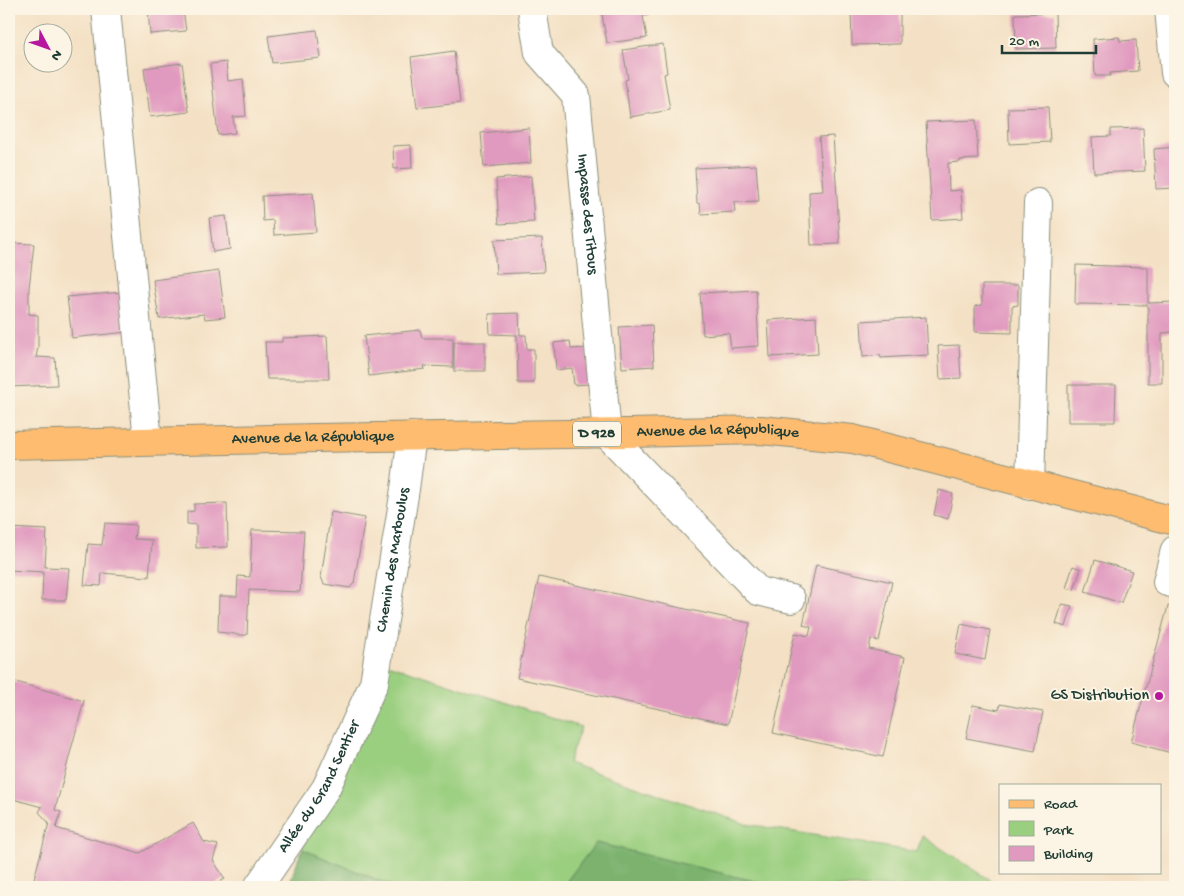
<svg xmlns="http://www.w3.org/2000/svg" width="1184" height="896" font-family="'Gochi Hand',sans-serif">
<style>
.green{fill:#9bcf80;stroke:#5d865a}
.forest{fill:#7cb26e;stroke:#4e7851}
.building{fill:#e19abf}
.lines{fill:none;stroke-linecap:round;stroke-linejoin:round}
.minor-casing{stroke:#8a8f7c;stroke-width:30}
.major-casing{stroke:#8a8f7c;stroke-width:30}
.minor{stroke:#fff;stroke-width:28}
.major{stroke:#fdbc70;stroke-width:28}
.poi-dot{fill:#b5179e;stroke:#fcf5e5;stroke-width:2}
.labels{text-anchor:middle;dominant-baseline:central;stroke-width:4;stroke-linejoin:round;paint-order:stroke}
.shield{fill:#fcf5e5;stroke:#617469;stroke-width:1}
.shield-label{font-size:15px;font-weight:bold;fill:#1f3d34}
.street-label{font-size:16px;fill:#1f3d34;stroke:#fcf5e5}
.poi-label{font-size:16px;fill:#1f3d34;stroke:#fcf5e5;text-anchor:end}
</style>
<rect width="100%" height="100%" fill="#fcf5e5"/>
<filter id="ink" filterUnits="userSpaceOnUse"><feTurbulence type="fractalNoise" baseFrequency=".02" numOctaves="2"/><feDisplacementMap in="SourceGraphic" scale="10" xChannelSelector="R" yChannelSelector="G"/><feConvolveMatrix kernelMatrix="1 2 1 2 8 2 1 2 1" color-interpolation-filters="sRGB"/></filter>
<filter id="wash" filterUnits="userSpaceOnUse"><feTurbulence type="fractalNoise" baseFrequency=".0096" numOctaves="4" result="noise"/><feDisplacementMap in="SourceGraphic" scale="20" xChannelSelector="R" yChannelSelector="G"/><feGaussianBlur stdDeviation="1.12" result="paint"/><feColorMatrix in="noise" values="0 0 0 0 0 0 0 0 0 0 0 0 0 0 0 0 0 1.4 0 .05"/><feComposite in="paint" operator="in"/></filter>
<g filter="url(#wash)">
<rect width="100%" height="100%" fill="#f4e1c5"/>
<polygon class="green" points="378,661 581,727 568,763 746,824 917,852 922,836 1001,887 779,887 596,843 562,887 395,887 302,849"/>
<g class="forest">
<polygon points="596,843 779,887 562,887"/>
<polygon points="302,849 395,887 288,887"/>
</g>
<g id="blocks">
<g class="building">
<polygon points="148,9 183,9 186,31 150,34"/>
<polygon points="601,9 648,9 649,15 643,16 647,38 607,43"/>
<polygon points="851,9 900,9 900,44 852,45"/>
<polygon points="1055,13 1056,48 1016,49 1015,14"/>
<polygon points="317,30 321,58 272,63 268,36"/>
<polygon points="1119,37 1120,41 1136,40 1138,71 1110,73 1110,76 1095,76 1093,39"/>
<polygon points="663,44 667,73 664,74 670,110 630,117 625,80 628,79 623,50"/>
<polygon points="454,51 460,103 417,108 411,57"/>
<polygon points="226,62 228,81 243,79 246,116 233,117 235,133 218,135 210,64"/>
<polygon points="182,63 189,112 150,117 144,68"/>
<polygon points="1048,107 1050,142 1009,144 1008,108"/>
<polygon points="976,120 978,159 960,160 960,162 948,163 949,191 961,190 963,218 932,220 926,122"/>
<polygon points="529,128 531,163 484,167 481,133"/>
<polygon points="1143,128 1145,171 1094,173 1092,137 1111,136 1111,129"/>
<polygon points="833,136 840,244 811,245 809,192 823,191 819,137"/>
<polygon points="411,145 412,168 394,169 393,146"/>
<polygon points="1175,147 1175,188 1156,189 1154,149"/>
<polygon points="756,165 759,201 734,202 735,212 701,214 700,204 697,203 695,168"/>
<polygon points="531,176 534,222 499,224 496,179"/>
<polygon points="313,193 316,232 274,235 273,220 263,221 262,196"/>
<polygon points="226,216 230,249 213,252 209,218"/>
<polygon points="542,238 544,272 496,274 494,240"/>
<polygon points="9,243 34,244 29,288 29,314 38,315 38,347 36,357 55,358 57,385 9,387"/>
<polygon points="1076,265 1148,267 1148,303 1175,302 1175,332 1162,333 1162,383 1148,383 1148,305 1075,304"/>
<polygon points="219,271 225,317 205,319 204,314 159,319 153,280"/>
<polygon points="982,285 1018,285 1018,305 1012,306 1012,333 975,332 975,306 982,305"/>
<polygon points="756,290 759,346 731,348 729,333 703,335 700,293"/>
<polygon points="122,292 127,332 72,338 67,297"/>
<polygon points="519,313 520,335 526,335 527,349 534,349 534,383 518,383 517,335 490,334 489,314"/>
<polygon points="816,317 818,354 770,357 768,320"/>
<polygon points="926,317 928,355 881,358 880,355 863,357 861,321"/>
<polygon points="652,325 654,366 622,368 619,327"/>
<polygon points="420,330 422,338 453,338 453,367 424,366 425,369 369,376 364,336"/>
<polygon points="327,336 329,379 267,379 265,342 282,342 282,338"/>
<polygon points="570,341 571,349 587,348 590,384 574,385 572,368 556,370 554,343"/>
<rect x="454" y="342" width="31" height="29"/>
<polygon points="959,345 961,378 940,379 938,346"/>
<polygon points="1068,385 1116,385 1115,422 1068,422"/>
<polygon points="939,490 953,494 948,519 934,515"/>
<polygon points="227,503 228,547 196,548 196,525 187,524 187,512 194,511 194,504"/>
<polygon points="331,512 365,518 354,583 350,588 324,584 321,577"/>
<polygon points="105,523 136,525 134,539 152,540 149,577 102,573 101,586 84,585 88,544 102,545"/>
<polygon points="9,528 47,530 45,567 69,568 66,600 42,600 43,572 9,570"/>
<polygon points="252,530 304,531 300,592 249,590 247,635 236,635 235,634 218,632 219,596 237,596 238,576 250,577"/>
<polygon points="1095,560 1132,571 1121,603 1085,592"/>
<polygon points="816,565 892,582 879,641 871,639 869,649 905,657 883,757 773,733 795,633 809,636 811,627 803,625"/>
<polygon points="1073,566 1081,569 1074,590 1066,588"/>
<polygon points="539,577 750,623 728,724 517,678"/>
<polygon points="1062,604 1072,606 1066,627 1056,624"/>
<polygon points="1168,606 1175,608 1175,754 1131,742"/>
<polygon points="961,624 990,630 985,660 955,654"/>
<polygon points="9,680 84,701 55,810 61,812 56,828 140,853 193,823 204,842 218,845 213,860 225,879 209,887 37,887 32,886 49,823 39,812 42,807 9,798"/>
<polygon points="1000,704 1043,712 1035,751 966,738 973,705 999,710"/>
</g>
</g>
</g>
<g filter="url(#ink)">
<use href="#blocks" fill-opacity="0" stroke="#8a8f7c" stroke-width="1"/>
<g class="lines">
<g class="minor-casing">
<g id="minor">
<polyline points="106,9 148,441"/>
<path id="s1" d="M 532,9 L 539,53 L 576,95 L 607,434 L 758,591 L 791,599"/>
<polyline points="1169,9 1175,73"/>
<polyline points="1030,485 1038,203"/>
<polyline points="1175,550 1167,582 1175,584"/>
<path id="s2" d="M 258,887 L 326,788 L 374,683 L 405,489 L 412,436"/>
</g>
</g>
<g class="major-casing">
<g id="major">
<path id="s3" d="M 9,445 L 316,438 L 629,433 L 761,430 L 853,439 L 1175,521"/>
</g>
</g>
<use href="#minor" class="minor"/>
<use href="#major" class="major"/>
</g>
</g>
<circle class="poi-dot" cx="1159" cy="696" r="5"/>
<g class="labels">
<rect class="shield" x="573" y="421.5" width="48" height="25" rx="4"/>
<g class="shield-label">
<text x="597" y="434">D 928</text>
</g>
<g class="street-label">
<text stroke="none"><textPath href="#s1" startOffset="220">Impasse des Titous</textPath></text>
<text stroke="none"><textPath href="#s3" startOffset="709">Avenue de la République</textPath></text>
<text stroke="none"><textPath href="#s3" startOffset="304">Avenue de la République</textPath></text>
<text stroke="none"><textPath href="#s2" startOffset="360">Chemin des Marboulus</textPath></text>
<text stroke="none"><textPath href="#s2" startOffset="118">Allée du Grand Sentier</textPath></text>
</g>
<g class="poi-label">
<text x="1149" y="696">GS Distribution</text>
</g>
</g>
<rect width="1184" height="896" fill="none" stroke="#fcf5e5" stroke-width="30"/>
<rect x="999" y="784" width="162" height="90" fill="#fcf5e5" stroke="#a4ab9e"/>
<rect x="1009" y="800" width="25" height="8" fill="#fdbc70" stroke="#a4ab9e"/>
<text x="1044" y="808" font-size="15" fill="#1f3d34">Road</text>
<rect x="1009" y="821" width="25" height="15" fill="#9bcf80" stroke="#a4ab9e"/>
<text x="1044" y="834" font-size="15" fill="#1f3d34">Park</text>
<rect x="1009" y="846" width="25" height="15" fill="#e19abf" stroke="#a4ab9e"/>
<text x="1044" y="858" font-size="15" fill="#1f3d34">Building</text>
<g transform="translate(48 48) rotate(131)"><circle r="24" fill="#fcf5e5" stroke="#a4ab9e"/>
<path d="M0-4L9 19L0 12L-9 19Z" fill="#b5179e"/>
<text y="-8" font-size="14" font-weight="bold" text-anchor="middle" fill="#1f3d34">N</text>
</g>
<path d="M1002 45v8h94v-8" fill="none" stroke="#1f3d34" stroke-width="2.5"/>
<text x="1009" y="45" font-size="15" fill="#1f3d34" stroke="#fcf5e5" stroke-width="4" paint-order="stroke">20 m</text>
</svg>
